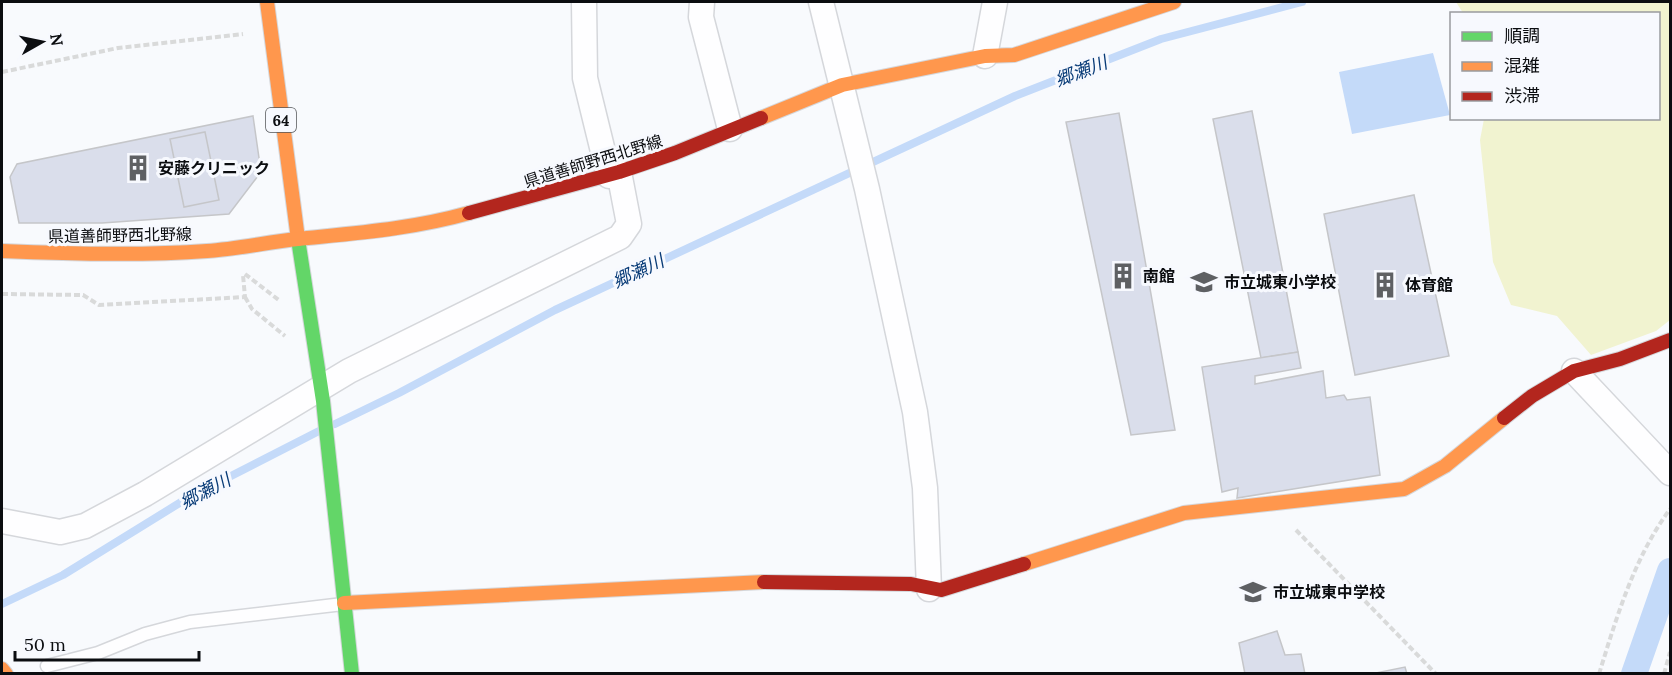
<svg xmlns="http://www.w3.org/2000/svg" width="1672" height="675" font-family="Lora,'Noto Sans JP',serif">
<style>
.green{fill:#f1f3d0}
.water{fill:#c4daf9}
.lines{fill:none;stroke-linecap:round;stroke-linejoin:round}
.stream{stroke:#c4daf9;stroke-width:8}
.canal{stroke:#c4daf9;stroke-width:26}
.building{fill:#dadeeb;stroke:#c5c6c9;stroke-width:1.5}
.lane-casing{stroke:#d5d7db;stroke-width:15}
.street-casing{stroke:#d5d7db;stroke-width:27}
.fast-casing{stroke:#d5d7db;stroke-width:16}
.slow-casing{stroke:#d5d7db;stroke-width:16}
.jam-casing{stroke:#d5d7db;stroke-width:16}
.path{stroke:#d9dada;stroke-width:4;stroke-dasharray:6 3;stroke-linecap:butt}
.lane{stroke:#fefeff;stroke-width:12}
.street{stroke:#fefeff;stroke-width:24}
.fast{stroke:#63d668;stroke-width:14}
.slow{stroke:#ff974d;stroke-width:14}
.jam{stroke:#b3261e;stroke-width:14}
.labels{text-anchor:middle;dominant-baseline:central;stroke-width:6;stroke-linejoin:round;paint-order:stroke}
.shield{fill:#f7f9fe;stroke:#525457;stroke-width:1.5}
.shield-label{font-size:15px;font-weight:bold;fill:#0b0d10}
.street-label{font-size:16px;fill:#0b0d10;stroke:#f7f9fe}
.poi-label{font-size:16px;font-weight:bold;fill:#0b0d10;stroke:#f7f9fe;text-anchor:start}
.water-label{font-size:18px;font-style:italic;fill:#083b77;stroke:#f7f9fe}
</style>
<rect width="100%" height="100%" fill="#f8fafd"/>
<polygon class="green" points="1456,2 1670,2 1670,320 1656,331 1591,355 1557,316 1511,305 1493,262 1480,140 1484,119 1658,118 1658,14 1463,13"/>
<polygon class="water" points="1433,53 1450,115 1352,134 1339,72"/>
<g class="lines">
<g class="stream">
<polyline points="335,424 399,393 555,310 1015,96 1161,39 1302,2"/>
<polyline points="2,604 63,575 186,499 319,431"/>
</g>
<polyline class="canal" points="1634,674 1670,571"/>
</g>
<g class="building">
<polygon points="1252,111 1298,352 1261,358 1213,119"/>
<polygon points="1119,113 1175,430 1131,435 1066,122"/>
<polygon points="253,116 261,172 229,214 102,223 19,223 10,177 17,164"/>
<polygon points="205,132 219,200 184,207 170,139"/>
<polygon points="1414,195 1449,356 1355,375 1324,214"/>
<polygon points="1298,352 1301,368 1255,376 1255,384 1323,371 1326,398 1344,395 1347,400 1370,397 1380,475 1237,498 1238,488 1222,492 1202,367"/>
<polygon points="1277,631 1285,655 1301,654 1305,674 1245,674 1239,643"/>
<polygon points="1405,667 1407,674 1371,674"/>
</g>
<g class="lines">
<g class="lane-casing">
<polyline id="lane" points="47,666 98,653 145,634 190,622 343,604"/>
</g>
<g class="street-casing">
<g id="street">
<polyline points="584,2 585,78 609,176"/>
<polyline points="702,2 701,17 730,129"/>
<polyline points="821,2 867,189 915,412 925,488 929,589"/>
<polyline points="985,56 995,2"/>
<polyline points="1574,371 1670,473"/>
<polyline points="2,521 60,532 85,526 145,494 349,371 620,237 629,224 619,172"/>
</g>
</g>
<g class="fast-casing">
<polyline id="fast" points="298,239 323,401 352,674"/>
</g>
<g class="slow-casing">
<g id="slow">
<polyline points="267,2 298,239"/>
<polyline points="761,118 842,85 985,56 1014,55 1174,2"/>
<path d="M 2,251 C 70,254 139,256 207,251 C 238,249 268,242 298,239 C 356,233 412,229 469,213"/>
<polyline points="1024,564 1184,513 1404,489 1445,466 1504,418"/>
<polyline points="344,603 764,582"/>
<polyline points="2,669 6,674"/>
</g>
</g>
<g class="jam-casing">
<g id="jam">
<polyline points="469,213 619,172 675,153 761,118"/>
<polyline points="1504,418 1532,396 1574,371 1620,359 1670,340"/>
<polyline points="764,582 911,584 941,590 1024,564"/>
</g>
</g>
<g class="path">
<polyline points="2,72 118,48 243,34"/>
<polyline points="245,274 280,301"/>
<polyline points="2,294 83,295 99,305 245,297 243,275"/>
<polyline points="245,297 252,309 285,336"/>
<polyline points="1296,530 1436,674"/>
<path d="M 1599,674 C 1617,616 1634,558 1670,509"/>
<polyline points="1664,674 1670,652"/>
</g>
<use href="#lane" class="lane"/>
<use href="#street" class="street"/>
<use href="#fast" class="fast"/>
<use href="#slow" class="slow"/>
<use href="#jam" class="jam"/>
</g>
<defs>
<g id="building-bare" transform="scale(2.07)"><path d="M-4-6H4V6H1V3H-1V6H-4ZM-2.5-4.3h1.7v1.8h-1.7ZM.8-4.3h1.7v1.8H.8ZM-2.5-1h1.7V.8h-1.7ZM.8-1h1.7V.8H.8Z" fill="#5e6063" stroke="#f7f9fe" stroke-width="2.5" paint-order="stroke"/></g>
<g id="school-bare" transform="scale(2.07)"><path d="M0-5L7-2L0 1L-7-2ZM-4 1L0 2.5L4 1V4Q0 6-4 4Z" fill="#5e6063" stroke="#f7f9fe" stroke-width="2.5" paint-order="stroke"/></g>
</defs>
<g fill-rule="evenodd">
<use href="#building-bare" x="138" y="168"/>
<use href="#building-bare" x="1123" y="276"/>
<use href="#school-bare" x="1204" y="282"/>
<use href="#building-bare" x="1385" y="285"/>
<use href="#school-bare" x="1253" y="592"/>
</g>
<g class="labels">
<rect class="shield" x="266" y="108" width="30" height="24" rx="4.5"/>
<g class="shield-label">
<text x="281" y="120">64</text>
</g>
<g class="street-label">
<text transform="translate(593 161) rotate(-17)">県道善師野西北野線</text>
<text transform="translate(120 235) rotate(-1)">県道善師野西北野線</text>
</g>
<g class="poi-label">
<text x="158" y="168">安藤クリニック</text>
<text x="1143" y="276">南館</text>
<text x="1224" y="282">市立城東小学校</text>
<text x="1405" y="285">体育館</text>
<text x="1273" y="592">市立城東中学校</text>
</g>
<g class="water-label">
<text transform="translate(1081 71) rotate(-21)">郷瀬川</text>
<text transform="translate(638 271) rotate(-25)">郷瀬川</text>
<text transform="translate(205 491) rotate(-28)">郷瀬川</text>
</g>
</g>
<rect width="1672" height="675" fill="none" stroke="#0b0d10" stroke-width="6"/>
<rect x="1450" y="12" width="210" height="108" fill="#f7f9fe" stroke="#999b9f" stroke-width="1.5"/>
<rect x="1462" y="32" width="30" height="9" fill="#63d668" stroke="#999b9f" stroke-width="1.5"/>
<text x="1504" y="42" font-size="18" fill="#0b0d10">順調</text>
<rect x="1462" y="62" width="30" height="9" fill="#ff974d" stroke="#999b9f" stroke-width="1.5"/>
<text x="1504" y="72" font-size="18" fill="#0b0d10">混雑</text>
<rect x="1462" y="92" width="30" height="9" fill="#b3261e" stroke="#999b9f" stroke-width="1.5"/>
<text x="1504" y="102" font-size="18" fill="#0b0d10">渋滞</text>
<g transform="translate(42 42) rotate(81)" stroke="#f7f9fe" stroke-width="4.5" paint-order="stroke">
<path d="M0-4.5L10 22L0 15L-10 22Z" fill="#0b0d10"/>
<text y="-9" font-size="16" font-weight="bold" text-anchor="middle" fill="#0b0d10">N</text>
</g>
<path d="M15 651v9h184v-9" fill="none" stroke="#0b0d10" stroke-width="3"/>
<text x="24" y="651" font-size="18" fill="#0b0d10" stroke="#f7f9fe" stroke-width="4.5" paint-order="stroke">50 m</text>
</svg>
